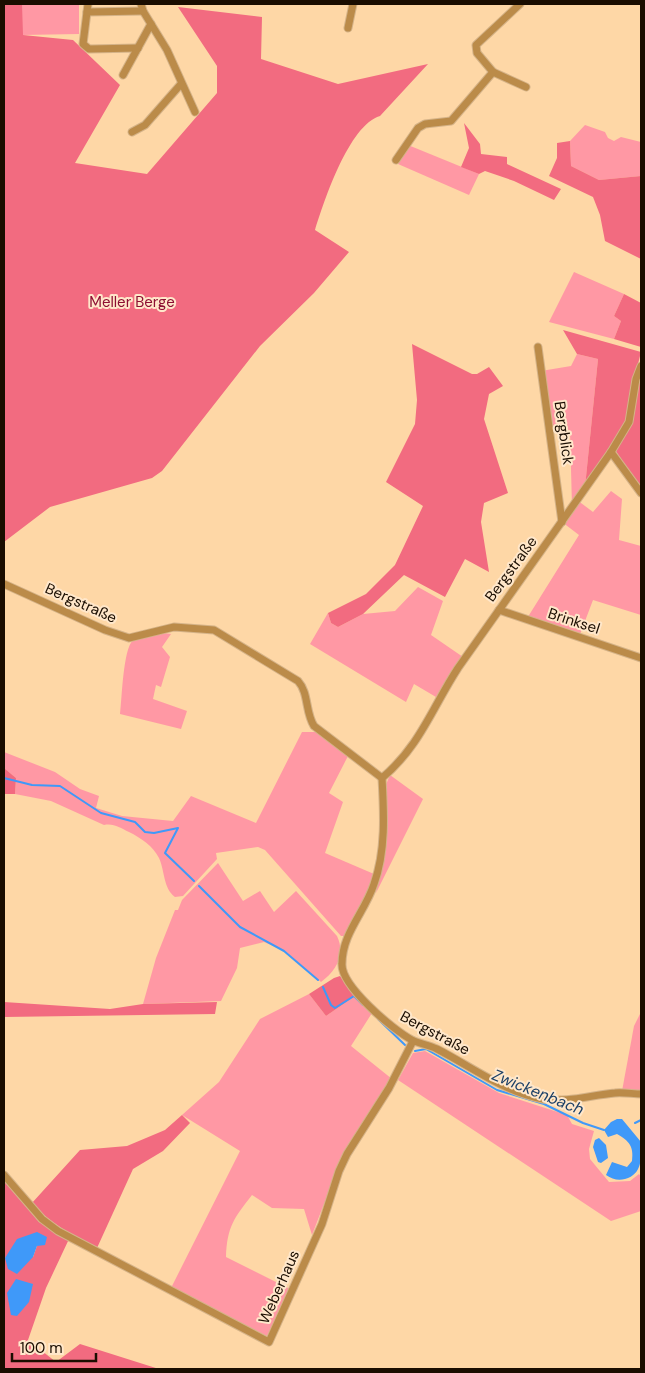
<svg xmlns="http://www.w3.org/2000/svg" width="645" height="1373" font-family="'DM Sans',sans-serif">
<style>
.green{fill:#ff98a4}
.forest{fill:#f26b80;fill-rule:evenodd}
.water{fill:#3f99f9}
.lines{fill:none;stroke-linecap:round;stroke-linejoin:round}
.stream{stroke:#3f99f9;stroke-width:2}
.minor-casing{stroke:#d5b388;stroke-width:9}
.minor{stroke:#bb8b49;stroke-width:7}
.labels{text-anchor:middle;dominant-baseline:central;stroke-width:4;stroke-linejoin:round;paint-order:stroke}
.park-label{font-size:15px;fill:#8d0f33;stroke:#ffe7ca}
.street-label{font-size:15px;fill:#1a0d00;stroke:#ffe7ca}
.water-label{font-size:16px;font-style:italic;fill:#1d4066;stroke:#ffe7ca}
</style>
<rect width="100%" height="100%" fill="#fed7a6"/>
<g class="green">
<polygon points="22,5 79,5 79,34 22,35"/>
<polygon points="585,125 605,132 608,138 614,141 621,137 641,142 641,176 599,180 571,166 570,141"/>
<polygon points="408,145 479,174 469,195 398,164"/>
<polygon points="574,272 624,294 614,316 621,321 614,339 549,322"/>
<polygon points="577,354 598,359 585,487 577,500 593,512 611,491 622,499 619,540 641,546 641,615 593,600 579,637 526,620 579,535 562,522 572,507 570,430 550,429 541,371 571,366"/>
<polygon points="418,587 443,601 431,635 463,657 436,697 414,684 406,702 310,644 328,613 331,623 338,627 363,614 395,611"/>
<path d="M 164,633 L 171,634 L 162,647 L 170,657 L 161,687 L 156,685 L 153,699 L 187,711 L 181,729 L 120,714 C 122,699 123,649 133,640 C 139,634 155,634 164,633 Z"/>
<path d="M 302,732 L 317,732 L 348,756 L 329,793 L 343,802 L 325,853 L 374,874 L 367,895 L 345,936 L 341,936 L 265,850 L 258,847 L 216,853 L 217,859 L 183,896 L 175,897 C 163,888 165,871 159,858 C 153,846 141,838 129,832 C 120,828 114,823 104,825 L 51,801 L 15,794 L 16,778 L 4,768 L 4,752 L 55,772 L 80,789 L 99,796 L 96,808 L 122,816 L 173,821 L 191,796 L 256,823 Z"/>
<polygon points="390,775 423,799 376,893 383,860 385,787"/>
<path d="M 218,863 L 243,901 L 260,891 L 274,912 L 296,891 L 337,936 C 346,955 336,971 321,982 L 285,951 L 264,942 L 240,948 L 237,968 L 221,1001 L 143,1004 L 156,958 L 175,910 L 178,910 L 182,900 Z"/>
<path d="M 309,994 L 326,1016 L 355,996 L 372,1013 L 351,1046 L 392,1079 L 342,1157 L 312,1235 L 304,1209 L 272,1208 L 252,1195 C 234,1218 227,1227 226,1257 L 290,1289 L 267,1336 L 171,1288 L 240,1151 L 182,1115 L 219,1082 L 260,1019 Z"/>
<polygon points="641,1012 641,1091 622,1091 634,1026"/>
<polygon points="425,1051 499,1093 567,1115 572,1124 594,1131 589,1149 590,1159 609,1182 630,1181 639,1174 641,1177 641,1211 611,1221 398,1080 413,1053"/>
</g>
<g class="forest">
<path d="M 4,4 L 22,4 L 23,35 L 73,40 L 120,85 L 75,163 L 147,174 L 217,93 L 217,66 L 178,7 L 262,17 L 261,59 L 338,84 L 428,64 L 380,116 C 349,125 324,201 315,230 L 349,252 L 314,293 L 260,346 L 162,471 L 152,478 L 50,507 L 4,542 Z"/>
<polygon points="464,123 480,144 481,154 507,157 507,164 561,189 554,200 514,181 485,171 479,174 461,167 469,148"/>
<polygon points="570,141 571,166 599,180 641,176 641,259 605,241 600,215 593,197 549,176 557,158 557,143"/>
<polygon points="624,294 641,303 641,347 614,339 621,321 614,316"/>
<polygon points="563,330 641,352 635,376 641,378 641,488 615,450 585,487 598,359 577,354"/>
<polygon points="412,344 472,374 477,374 489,367 503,386 489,394 484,419 508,493 484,503 481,522 489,572 465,559 445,597 404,575 363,614 338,627 331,623 328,613 366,594 395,565 423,506 386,482 415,424 417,400"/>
<polygon points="4,768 16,778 15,794 4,794"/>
<polygon points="340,976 355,996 326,1016 309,994 334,978"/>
<polygon points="4,1002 110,1009 143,1004 217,1002 215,1014 4,1017"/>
<path d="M 182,1115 L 190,1123 L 163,1151 L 133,1169 L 97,1248 C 73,1235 50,1224 32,1203 L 80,1150 L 127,1146 L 165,1130 Z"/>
<path d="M 4,1181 L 39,1222 L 69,1239 L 46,1288 L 28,1340 L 56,1362 L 80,1344 L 159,1369 L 4,1369 ZM 47,1237 L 37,1246 L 33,1257 L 5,1258 Z"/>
</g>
<g class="water">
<path d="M 617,1119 L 622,1119 L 641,1142 C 641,1158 643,1174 625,1179 C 618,1181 612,1179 606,1175 L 612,1162 L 627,1167 L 632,1161 C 634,1146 629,1141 617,1134 L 608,1137 L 604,1130 L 611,1122 Z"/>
<polygon points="599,1138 606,1145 608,1158 601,1163 598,1162 593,1147 595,1140"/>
<polygon points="37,1232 47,1237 45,1245 37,1246 33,1257 17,1274 8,1269 5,1258 17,1239"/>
<polygon points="16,1279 33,1284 29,1302 17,1316 11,1315 7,1293"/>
</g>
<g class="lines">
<g class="stream">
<polyline points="4,778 32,785 60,786 101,813 135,822 145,832 154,833 178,828 165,853 194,881"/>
<polyline points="199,886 240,927 284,951 318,980"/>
<polyline points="323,987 331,1005 335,1008 354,996 363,1005"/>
<polyline points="378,1019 405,1045"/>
<polyline points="415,1051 426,1049 497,1090 544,1104 583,1123 604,1130"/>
<polyline points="635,1123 641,1120"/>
</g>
<g class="minor-casing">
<g id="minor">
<polyline points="88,4 83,44 89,49 138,48"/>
<polyline points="141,4 143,11 167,50 195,112"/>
<polyline points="87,12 143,11"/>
<polyline points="348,28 353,4"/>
<polyline points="493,72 526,87"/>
<polyline points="123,75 151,24"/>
<polyline points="132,132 145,125 181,84"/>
<polyline points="396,160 418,128 425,124 451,121 493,72 477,53 476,45 520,4"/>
<polyline points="538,347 562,522"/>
<path d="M 641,366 L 636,379 L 629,422 L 611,452 L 458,668 C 432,708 420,746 382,778 C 384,813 386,851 374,884 C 365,912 342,933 342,964 C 341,986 393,1030 412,1040 C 420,1044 429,1045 437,1049 C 472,1067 504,1092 543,1099 C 567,1103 591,1095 615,1093 C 623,1092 633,1094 641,1094"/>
<polyline points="611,452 641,493"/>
<path d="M 4,584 L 105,630 L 129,638 L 174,627 L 214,630 L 298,681 C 309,693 305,712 314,726 L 382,778"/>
<polyline points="499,610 641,658"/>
<polyline points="4,1175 42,1219 58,1231 269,1342 322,1224 339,1171 347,1154 389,1088 413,1041"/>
</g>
</g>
<use href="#minor" class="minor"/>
</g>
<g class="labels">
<g class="park-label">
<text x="132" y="302">Meller Berge</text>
</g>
<g class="street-label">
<text transform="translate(564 433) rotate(82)">Bergblick</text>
<text transform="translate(511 569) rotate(-54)">Bergstraße</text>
<text transform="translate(81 603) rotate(24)">Bergstraße</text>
<text transform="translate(574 621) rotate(18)">Brinksel</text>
<text transform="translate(435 1033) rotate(28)">Bergstraße</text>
<text transform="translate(279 1287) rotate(-66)">Weberhaus</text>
</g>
<g class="water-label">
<text transform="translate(538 1092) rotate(22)">Zwickenbach</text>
</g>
</g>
<rect width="645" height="1373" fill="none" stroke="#1a0d00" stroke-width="10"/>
<path d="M12 1353v8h84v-8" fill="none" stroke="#1a0d00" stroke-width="2.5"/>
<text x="20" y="1353" font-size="15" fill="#1a0d00" stroke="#ffe7ca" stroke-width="4" paint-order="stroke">100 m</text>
</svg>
